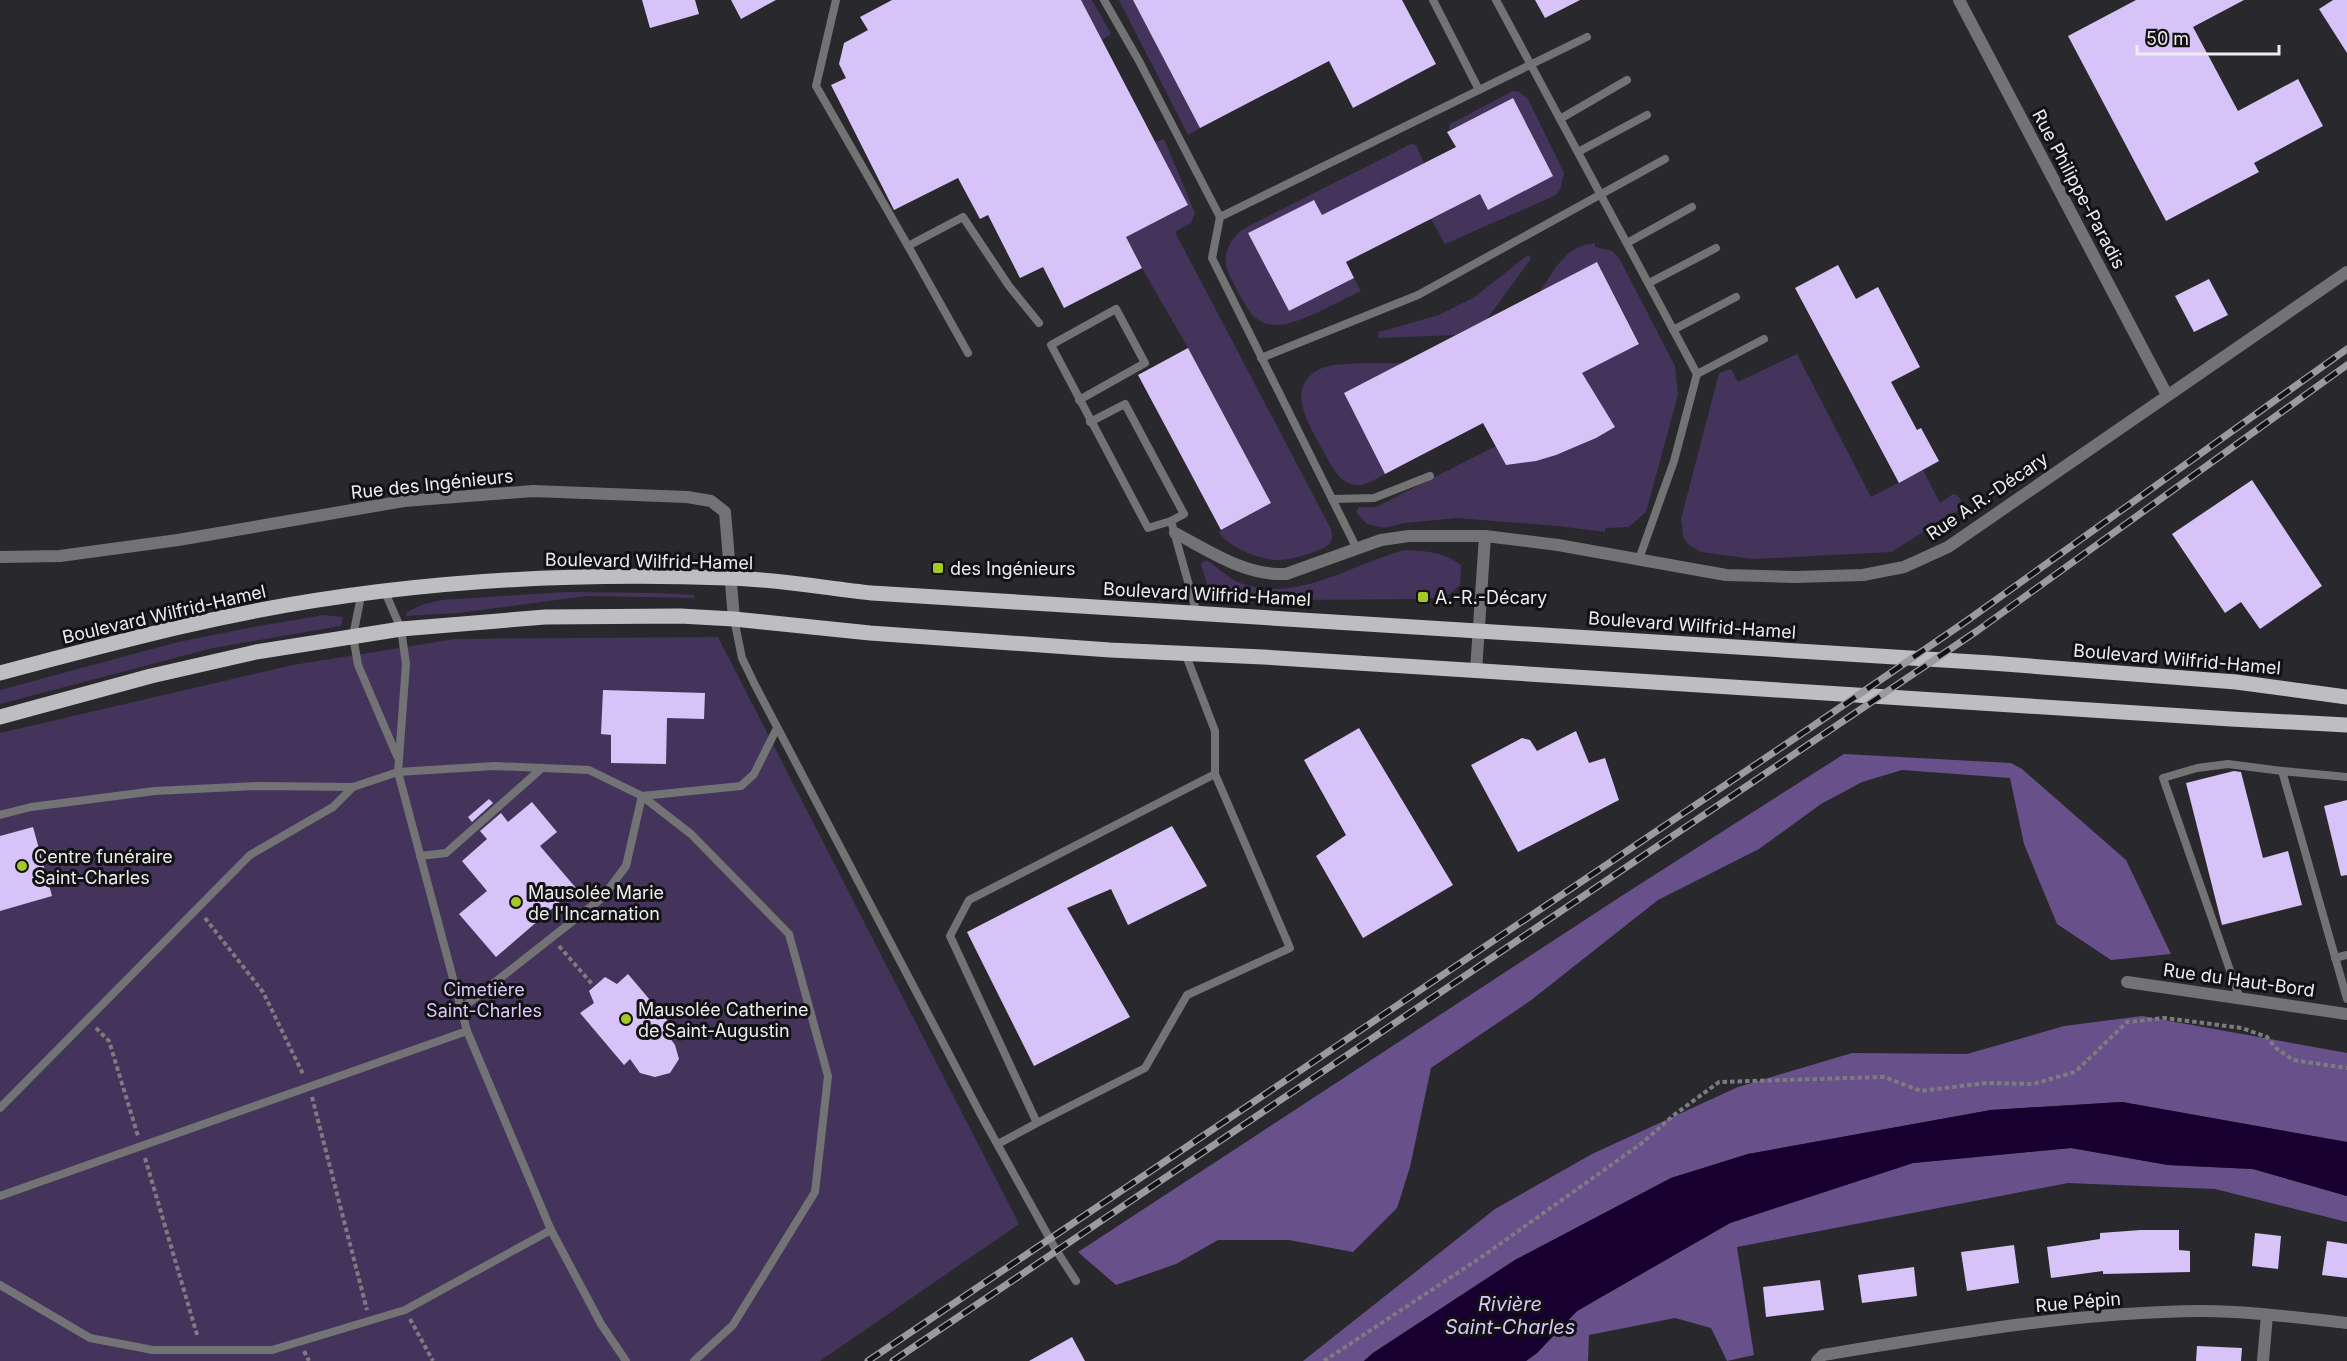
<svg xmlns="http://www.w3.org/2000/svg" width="2347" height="1361" font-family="Inter,sans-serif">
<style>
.green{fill:#44345b}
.forest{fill:#68508b}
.water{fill:#17002f}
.building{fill:#d7c3f8}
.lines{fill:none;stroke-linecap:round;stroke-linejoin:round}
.path{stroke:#7c7b7f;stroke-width:4;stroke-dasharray:4.5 3;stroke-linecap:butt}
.service{stroke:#737375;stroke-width:8}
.minor{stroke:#737375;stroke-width:12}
.primary{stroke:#bebdc1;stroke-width:15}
.rail-casing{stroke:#9b9a9e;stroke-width:7}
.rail{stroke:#121113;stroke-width:4.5;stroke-dasharray:14;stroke-linecap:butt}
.poi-dot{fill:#a4c824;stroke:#121113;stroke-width:2}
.labels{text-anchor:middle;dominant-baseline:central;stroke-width:6;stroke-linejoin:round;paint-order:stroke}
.street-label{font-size:18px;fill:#edecef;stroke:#121113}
.poi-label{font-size:18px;fill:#edecef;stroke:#121113;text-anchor:start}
.park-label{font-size:18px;fill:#ddc9fe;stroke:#121113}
.water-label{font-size:20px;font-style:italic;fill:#dac6fb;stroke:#121113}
</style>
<rect width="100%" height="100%" fill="#29282c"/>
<g class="green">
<path d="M 1005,0 L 1026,0 L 1145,227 L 1188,205 L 1155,142 L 1164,139 L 1195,213 L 1191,223 L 1175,232 L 1331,529 C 1332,534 1333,539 1330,543 C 1325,551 1287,561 1277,560 C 1258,559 1229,548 1219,532 L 1271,503 L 1188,348 L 1142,268 Z"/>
<polygon points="1081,0 1092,0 1111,34 1102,40"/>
<polygon points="1119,0 1133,0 1200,128 1188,135"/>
<polygon points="1513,91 1519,92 1528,99 1564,173 1560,190 1554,196 1445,244 1431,219 1480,194 1488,210 1552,176 1513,98 1450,130 1449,129 1450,124"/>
<path d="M 1411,144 L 1416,145 L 1424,163 L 1322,215 L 1314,200 L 1248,233 L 1289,311 L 1354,278 L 1361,291 C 1341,300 1295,327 1275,325 C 1267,325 1261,322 1254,317 C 1247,310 1227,274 1226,264 C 1224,250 1233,236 1245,228 Z"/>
<path d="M 1595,243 L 1595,247 L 1612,251 L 1619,258 L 1675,366 L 1678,395 L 1646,512 L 1629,527 L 1605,528 L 1605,532 L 1558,526 L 1456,518 L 1405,523 L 1384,528 L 1367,524 L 1356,512 L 1359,507 L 1376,507 L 1496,446 L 1506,465 C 1546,460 1580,448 1614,427 L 1576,376 L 1639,343 L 1598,263 L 1539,293 C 1555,270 1564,246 1595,243 Z"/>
<polygon points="1528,255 1531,257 1530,260 1487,319 1455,335 1379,338 1378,336 1379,332 1439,315 1473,298"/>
<polygon points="1797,354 1871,497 1923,470 1940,503 1953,494 1957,495 1965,506 1891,552 1753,559 1701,552 1689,545 1683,537 1681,519 1719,373 1731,369 1738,382"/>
<path d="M 1402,363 L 1345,394 L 1385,474 C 1377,478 1364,487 1355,485 C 1336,482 1329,460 1320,445 C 1308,422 1285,387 1320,369 C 1335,361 1383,364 1402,363 Z"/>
<path d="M 1405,550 C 1426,551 1444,552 1461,565 L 1460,585 L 1447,596 L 1426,599 L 1286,600 L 1215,595 L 1208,587 L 1201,564 L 1206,560 C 1218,567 1227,578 1240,583 C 1297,604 1351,564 1405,550 Z"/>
<polygon points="565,592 658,593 694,595 694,598 587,596 458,613 406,616 407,612 422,605 441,600"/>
<polygon points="324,615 343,617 341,626 213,648 0,704 0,690 178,642 259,626"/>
<polygon points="718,637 1019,1224 820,1361 0,1361 0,733 293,665 455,639"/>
</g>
<g class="forest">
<polygon points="1844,754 2011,763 2022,769 2126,860 2171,954 2111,960 2057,924 2024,844 2010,778 1902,770 1862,782 1821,804 1759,849 1658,900 1530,1001 1431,1068 1410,1167 1397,1208 1353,1252 1289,1240 1218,1240 1176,1264 1116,1285 1078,1252 1623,895"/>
<polygon points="2142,1016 2347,1053 2347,1142 2122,1102 1991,1110 1748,1154 1671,1178 1515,1260 1373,1353 1364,1361 1303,1361 1495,1209 1592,1154 1738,1087 1852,1053 1967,1054 2064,1026"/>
<polygon points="2071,1148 2168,1165 2253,1169 2347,1196 2347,1222 2215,1189 2068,1183 1737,1247 1754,1355 1727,1361 1711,1328 1675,1318 1589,1335 1588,1361 1526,1361 1537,1353 1577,1311 1730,1223 1913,1163"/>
</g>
<polygon class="water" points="2122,1102 2347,1142 2347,1196 2253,1169 2168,1165 2071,1148 1913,1163 1730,1223 1577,1311 1537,1353 1526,1361 1364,1361 1373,1353 1515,1260 1671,1178 1748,1154 1991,1110"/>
<g class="building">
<polygon points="642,0 695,0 699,14 650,28"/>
<polygon points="731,0 776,0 741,19"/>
<polygon points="892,0 1081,0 1188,205 1126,237 1142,268 1064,308 1043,267 1020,278 988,215 980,219 958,178 894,210 831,85 846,78 839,64 844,43 868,30 860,17"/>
<polygon points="1133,0 1402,0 1436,64 1353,108 1329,61 1200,128"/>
<polygon points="1535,0 1580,0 1545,18"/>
<polygon points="2136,0 2244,0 2193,27 2238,111 2298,79 2323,126 2254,163 2259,172 2166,221 2068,36"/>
<polygon points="2333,0 2347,0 2347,53 2319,9"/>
<polygon points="1513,98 1553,176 1488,210 1480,194 1346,262 1354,278 1289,311 1248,233 1314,200 1322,215 1456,147 1447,132"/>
<polygon points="1597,262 1639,344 1582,373 1615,427 1596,438 1556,455 1536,461 1506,465 1483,423 1385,474 1344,393"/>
<polygon points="1838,265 1856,299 1878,287 1920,367 1891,382 1917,430 1921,428 1939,461 1899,483 1795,288"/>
<polygon points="2209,279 2228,315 2194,332 2175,296"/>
<polygon points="1188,348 1271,503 1221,530 1138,375"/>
<polygon points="2252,480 2322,586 2260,629 2241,602 2225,613 2172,534"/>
<polygon points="603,690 705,693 704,719 667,718 666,764 611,763 611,735 601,734"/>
<polygon points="1359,728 1453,885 1363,938 1316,856 1346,835 1304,760"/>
<polygon points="1576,731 1589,763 1605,758 1619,800 1518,852 1471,765 1522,738 1530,740 1537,751"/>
<polygon points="2234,771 2241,772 2263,858 2288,851 2302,905 2222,925 2186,783"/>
<polygon points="489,799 493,803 472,822 468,817"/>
<polygon points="2347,800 2347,875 2341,876 2324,806"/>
<polygon points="532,802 557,832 540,846 576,888 496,957 459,914 487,891 462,861 487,839 480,831 501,813 508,822"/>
<polygon points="1172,826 1207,886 1128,925 1111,889 1067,908 1130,1017 1034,1066 967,932"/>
<polygon points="33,827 52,896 0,911 0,836"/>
<polygon points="628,974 672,1026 667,1034 675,1045 679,1059 670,1073 655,1077 640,1073 630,1059 624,1065 580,1013 594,1003 589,991 605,977 617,984"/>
<polygon points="2141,1230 2179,1230 2179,1250 2190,1251 2190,1272 2103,1274 2103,1271 2051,1278 2047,1247 2100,1239 2100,1233"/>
<polygon points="2255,1233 2281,1236 2278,1269 2252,1266"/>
<polygon points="2327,1241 2347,1244 2347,1278 2322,1275"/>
<polygon points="2014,1245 2019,1283 1967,1291 1961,1252"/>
<polygon points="1914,1267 1917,1296 1862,1303 1858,1275"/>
<polygon points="1820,1280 1824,1310 1766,1317 1763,1287"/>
<polygon points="1072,1337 1085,1361 1029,1361"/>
<polygon points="2197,1346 2242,1348 2241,1361 2196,1361"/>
</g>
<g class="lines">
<g class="path">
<polyline points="205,918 263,992 304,1076"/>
<polyline points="559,946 592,984"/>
<polyline points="96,1028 109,1041 138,1136"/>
<polyline points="312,1097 367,1310"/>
<polyline points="145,1158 198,1338"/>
<polyline points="410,1319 433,1361"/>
<polyline points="304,1351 309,1361"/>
<polyline points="1324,1361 1483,1256 1642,1143 1674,1115 1719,1082 1884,1077 1921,1091 1986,1083 2033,1084 2075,1072 2127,1022 2165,1018 2242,1028 2267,1037 2276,1048 2293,1060 2347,1068"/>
</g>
<g class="service">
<polyline points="836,0 816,86 908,246"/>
<polyline points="1104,0 1139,61 1220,217 1479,90 1433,0"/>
<polyline points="1496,0 1697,374 1674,461 1639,559"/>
<polyline points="1479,90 1587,37"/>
<polyline points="1560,119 1627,80"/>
<polyline points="1578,152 1647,115"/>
<polyline points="1220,217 1212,258 1357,549"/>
<polyline points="1627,243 1692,207"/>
<polyline points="1649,283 1716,248"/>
<polyline points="1673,330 1736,297"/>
<polyline points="968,353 908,246 963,217 1009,286 1039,323"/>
<polyline points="1261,358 1418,295 1665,159"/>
<polyline points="1697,374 1764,339"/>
<polyline points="1079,400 1145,363 1116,309 1051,345 1148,528 1171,521 1197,614"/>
<polyline points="1090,422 1125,404 1184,514 1171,521"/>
<polyline points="1332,499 1374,498 1430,476"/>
<polyline points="385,592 401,629 406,664 398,772 467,1031 551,1230 601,1324 626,1361"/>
<polyline points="361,596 353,636 358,665 397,756"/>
<polyline points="734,619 742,658 755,685 981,1115 1056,1250 1076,1281"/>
<polyline points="1185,653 1215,731 1215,774"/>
<polyline points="2347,777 2282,771 2347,999"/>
<polyline points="0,815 31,807 155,791 258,786 353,787 398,772 494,766 589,770 642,796 691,834 789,934 828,1076 815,1192 733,1325 694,1361"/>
<polyline points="420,856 446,853 542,768"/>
<polyline points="2335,958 2347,955"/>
<polyline points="2240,999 2163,778 2197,768 2228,764 2282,771"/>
<polyline points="461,1009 602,898 626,866 642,796 741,786 754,774 777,728"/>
<polyline points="0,1108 250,855 333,807 353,787"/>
<polyline points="998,1144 1037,1123 950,936 969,900 1215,774 1290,948 1187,995 1145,1068 1037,1123"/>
<polyline points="0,1196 467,1031"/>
<polyline points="0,1285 90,1338 153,1350 272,1350 405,1310 551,1230"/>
</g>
<g class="minor">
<polyline points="1959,0 2167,395"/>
<path d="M 1175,533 C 1210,551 1245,576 1286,574 L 1381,540 L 1409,536 L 1485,536 L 1558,545 L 1726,575 L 1795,577 L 1863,575 L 1904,567 L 1948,547 L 2347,272"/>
<polyline points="0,557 60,556 178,540 404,501 533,491 687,497 711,501 725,512 734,619"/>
<polyline points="1476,671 1485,536"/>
<polyline points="2127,982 2347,1014"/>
<path d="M 1817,1361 L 1823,1355 C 1948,1334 2075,1312 2202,1311 C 2250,1311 2299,1318 2347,1323"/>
<polyline points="2263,1361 2267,1315"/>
</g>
<g class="primary">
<path d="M 0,673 C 60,657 120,641 180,627 C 358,585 545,571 728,578 C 776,579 825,588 872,593 L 1991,663 L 2236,682 L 2347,697"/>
<polyline points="0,717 151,676 256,652 401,629 545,617 680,616 734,619 870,633 1110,650 1263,657 2231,719 2347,725"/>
</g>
<g class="rail-casing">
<g id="rail">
<polyline points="868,1361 1813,726 1965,622 2347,349"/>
<polyline points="893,1361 1977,631 2347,365"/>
</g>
</g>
<use href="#rail" class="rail"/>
</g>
<g class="poi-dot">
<rect x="932" y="562" width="12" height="12" rx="3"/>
<rect x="1417" y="591" width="12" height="12" rx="3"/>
<circle cx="22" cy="866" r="6"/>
<circle cx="516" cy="902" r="6"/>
<circle cx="626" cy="1019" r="6"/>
</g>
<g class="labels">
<g class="street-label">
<text transform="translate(2079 189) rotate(62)">Rue Philippe-Paradis</text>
<text transform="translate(432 484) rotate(-6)">Rue des Ingénieurs</text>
<text transform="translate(1987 496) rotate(-34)">Rue A.R.-Décary</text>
<text transform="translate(649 561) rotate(1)">Boulevard Wilfrid-Hamel</text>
<text transform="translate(1207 594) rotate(3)">Boulevard Wilfrid-Hamel</text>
<text transform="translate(164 614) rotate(-13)">Boulevard Wilfrid-Hamel</text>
<text transform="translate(1692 625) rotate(4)">Boulevard Wilfrid-Hamel</text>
<text transform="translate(2177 659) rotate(5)">Boulevard Wilfrid-Hamel</text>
<text transform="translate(2239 980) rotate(8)">Rue du Haut-Bord</text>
<text transform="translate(2078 1302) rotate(-5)">Rue Pépin</text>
</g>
<g class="poi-label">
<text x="950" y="568">des Ingénieurs</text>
<text x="1435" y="597">A.-R.-Décary</text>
<text x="34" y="856">Centre funéraire<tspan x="34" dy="21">Saint-Charles</tspan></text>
<text x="528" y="892">Mausolée Marie<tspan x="528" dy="21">de l'Incarnation</tspan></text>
<text x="638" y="1009">Mausolée Catherine<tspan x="638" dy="21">de Saint-Augustin</tspan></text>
</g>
<g class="park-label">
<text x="484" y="989">Cimetière<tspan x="484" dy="21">Saint-Charles</tspan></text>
</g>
<g class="water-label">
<text x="1510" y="1304">Rivière<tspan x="1510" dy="23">Saint-Charles</tspan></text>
</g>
</g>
<path d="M2137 45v9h142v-9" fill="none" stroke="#edecef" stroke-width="3"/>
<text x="2146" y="45" font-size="18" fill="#edecef" stroke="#121113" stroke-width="4.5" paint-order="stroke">50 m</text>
</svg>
